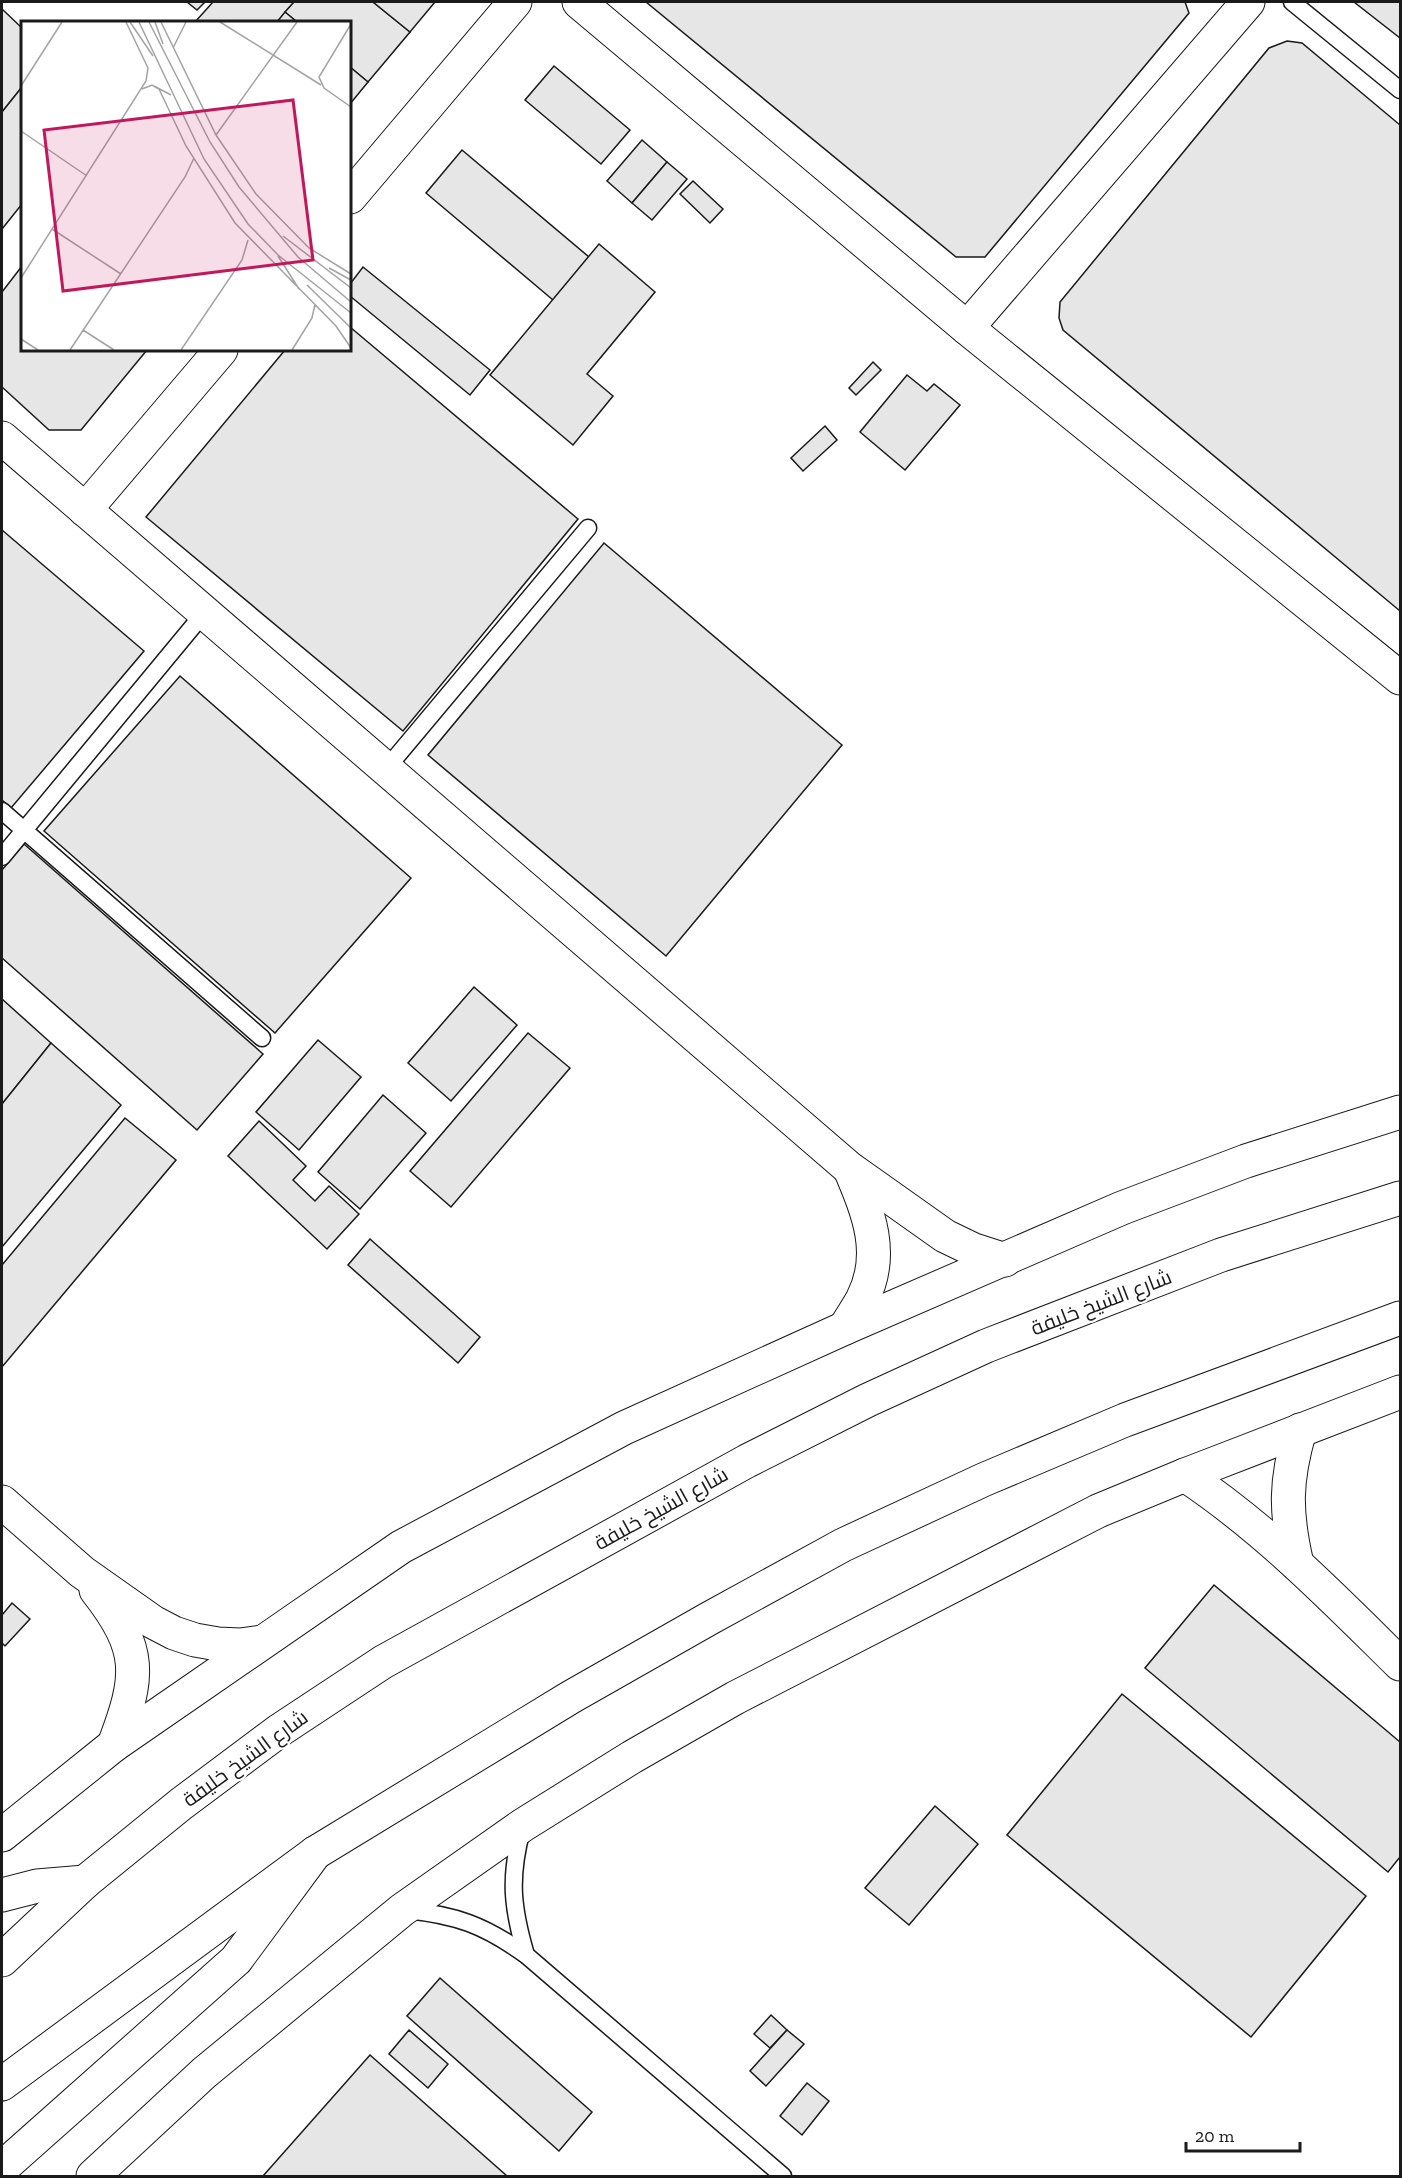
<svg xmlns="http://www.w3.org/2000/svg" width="1402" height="2178" font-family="'Zilla Slab',Cairo,serif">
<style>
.building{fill:#e6e6e6;stroke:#1a1a1a;stroke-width:1.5}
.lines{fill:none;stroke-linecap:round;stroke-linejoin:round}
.service-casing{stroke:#1a1a1a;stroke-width:19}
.minor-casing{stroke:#1a1a1a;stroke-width:35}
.trunk-casing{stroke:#1a1a1a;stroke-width:35}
.motorway-casing{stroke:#1a1a1a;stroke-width:35}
.service{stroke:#fff;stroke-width:16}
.minor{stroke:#fff;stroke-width:33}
.trunk{stroke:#fff;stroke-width:33}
.motorway{stroke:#fff;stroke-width:33}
.labels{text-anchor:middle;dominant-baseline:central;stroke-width:4.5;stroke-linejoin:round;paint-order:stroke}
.street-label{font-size:21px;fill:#1a1a1a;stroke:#fff}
.inset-road{fill:none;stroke:#a3a3a3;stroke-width:1.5}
.view{fill:#c2185b;fill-opacity:0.15;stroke:#c2185b;stroke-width:3}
.inset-edge{fill:none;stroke:#1a1a1a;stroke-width:3}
</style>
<rect width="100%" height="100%" fill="#fff"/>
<g class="building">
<polygon points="187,2 205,2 197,10"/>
<polygon points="213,2 294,2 277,22 195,22"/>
<polygon points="294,2 373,2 410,32 368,82 350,67 350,22 297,22 285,12"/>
<polygon points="373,2 435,2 410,32"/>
<polygon points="646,2 1185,2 1189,13 985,257 956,257"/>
<polygon points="1354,2 1400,2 1400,38"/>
<polygon points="2,9 22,28 22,87 2,112"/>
<polygon points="285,12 297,22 277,22"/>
<polygon points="1287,41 1302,43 1400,125 1400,611 1063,330 1059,318 1060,302 1269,48"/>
<polygon points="554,66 630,130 601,164 525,100"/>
<polygon points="350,67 368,82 350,104"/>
<polygon points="22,87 22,204 2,229 2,112"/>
<polygon points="642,140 667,162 632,203 607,181"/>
<polygon points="462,150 589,257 553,300 426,193"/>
<polygon points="667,162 687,179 652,220 632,203"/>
<polygon points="693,181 723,209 710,223 680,194"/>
<polygon points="599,244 655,292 587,374 613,396 573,445 490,375"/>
<polygon points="22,266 22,350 147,350 81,430 49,430 2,387 2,292"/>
<polygon points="363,267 490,370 470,395 350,296 350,284"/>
<polygon points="350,327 578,519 403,731 146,517 285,350 350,350"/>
<polygon points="873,362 881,370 856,395 849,388"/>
<polygon points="907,375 927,391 934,384 960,405 905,470 860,432"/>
<polygon points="825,426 837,440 803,471 791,458"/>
<polygon points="2,530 144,651 11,808 2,800"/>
<polygon points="604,543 842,745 666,956 428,755"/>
<polygon points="180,676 411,878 275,1033 44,831"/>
<polygon points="24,844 263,1054 197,1130 2,958 2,870"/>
<polygon points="474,987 517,1025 451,1101 408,1063"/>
<polygon points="2,999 51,1043 2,1104"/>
<polygon points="528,1033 570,1068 451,1207 410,1171"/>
<polygon points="318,1040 361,1077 299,1150 256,1112"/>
<polygon points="51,1043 121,1105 2,1247 2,1104"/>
<polygon points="383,1095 426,1133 360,1209 318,1172"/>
<polygon points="125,1118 176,1160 2,1367 2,1265"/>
<polygon points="259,1121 306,1166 293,1180 315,1201 329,1186 359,1214 327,1249 228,1156"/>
<polygon points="370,1239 480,1337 458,1363 348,1265"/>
<polygon points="1214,1585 1400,1742 1400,1857 1388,1872 1145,1668"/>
<polygon points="12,1603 30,1619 5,1646 2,1643 2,1615"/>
<polygon points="1122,1694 1366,1896 1251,2037 1007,1835"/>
<polygon points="935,1806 978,1844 909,1925 865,1888"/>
<polygon points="440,1978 592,2112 559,2151 407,2016"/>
<polygon points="771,2015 787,2030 770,2048 754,2034"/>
<polygon points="409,2030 448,2064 428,2088 389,2054"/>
<polygon points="787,2030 804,2044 766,2086 750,2071"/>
<polygon points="370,2055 507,2176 263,2176"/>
<polygon points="807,2083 829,2101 802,2135 780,2116"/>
</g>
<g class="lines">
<g class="service-casing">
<g id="service">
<polyline points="1292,2 1400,90"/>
<polyline points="386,769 588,528"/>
<polyline points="2,811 262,1038"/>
<polyline points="2,857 204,613"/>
<path d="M 522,1829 C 509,1878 512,1907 526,1955"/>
<path d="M 406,1910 C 456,1915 484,1925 526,1955 L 783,2176"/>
</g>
</g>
<g class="minor-casing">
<g id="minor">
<polyline points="579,2 967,328 1400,678"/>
<polyline points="350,197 515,2"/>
<polyline points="967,328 1248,2"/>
<polyline points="2,438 849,1168 945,1236 974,1250 1005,1260"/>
<polyline points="85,510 221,350"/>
<path d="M 845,1328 C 850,1319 857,1309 862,1300 C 886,1254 868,1212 850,1169"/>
<path d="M 1185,1475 C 1266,1529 1332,1597 1400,1664"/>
<polyline points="2,1502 82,1572 153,1622 174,1633 195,1640 218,1644 240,1645 262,1642"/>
<path d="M 1297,1564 C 1285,1512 1285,1481 1300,1430"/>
<path d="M 96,1590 C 143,1650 140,1676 114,1745"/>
<polyline points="2,1835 114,1745 401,1547 624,1428 845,1328 1122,1208 1246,1161 1400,1112"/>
<polyline points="93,2176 204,2073 402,1910 523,1825 632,1757 735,1698 1098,1511 1185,1475 1400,1392"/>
</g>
</g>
<g class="trunk-casing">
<g id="trunk">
<polyline points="2,1895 37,1886 85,1882"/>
<polyline points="2,1960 85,1882 181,1804 280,1730 383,1662 747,1461 868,1400 986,1346 1221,1255 1400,1198"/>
<polyline points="2,2084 315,1853 571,1697 710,1618 843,1545 983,1480 1125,1420 1400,1318"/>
</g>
</g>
<g class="motorway-casing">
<polyline id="motorway" points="2,2168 236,1960 315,1853"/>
</g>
<use href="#service" class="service"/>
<use href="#minor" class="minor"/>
<use href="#trunk" class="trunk"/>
<use href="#motorway" class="motorway"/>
</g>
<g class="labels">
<g class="street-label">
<text transform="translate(1101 1302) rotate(-21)">شارع الشيخ خليفة</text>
<text transform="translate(661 1508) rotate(-29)">شارع الشيخ خليفة</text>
<text transform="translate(245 1758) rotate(-36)">شارع الشيخ خليفة</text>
</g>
</g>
<g transform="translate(21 21)">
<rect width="330" height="330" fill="#fff"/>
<path class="inset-road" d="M 109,1 L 132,35M 118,1 L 183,138 L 227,203 L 257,234 L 330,292M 128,1 L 189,121 L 218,166 L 277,236 L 330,281M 134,1 L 142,23M 140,1 L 195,114 L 235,173 L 288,227 L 330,253M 199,1 L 300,64M 330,3 L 298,56 L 303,67 L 330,86M 152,27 L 165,1M 0,65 L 41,1M 133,65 L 150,74M 121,68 L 131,64 L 138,68 L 165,125 L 214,202 L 315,305 L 330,327M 0,110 L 66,155M 195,114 L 276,1M 31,208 L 100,253M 262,215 L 330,267M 257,235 L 278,268M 308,247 L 330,259M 0,257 L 125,60 L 127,47 L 105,1M 286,264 L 330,307M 62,309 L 93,329M 0,318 L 17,329M 49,329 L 164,156 L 173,137M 160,329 L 221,239 L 227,219M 271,329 L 291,297 L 294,283"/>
<path class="view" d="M 272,79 L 292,239 L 42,270 L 23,109 Z"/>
<rect width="330" height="330" class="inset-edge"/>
</g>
<rect width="1402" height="2178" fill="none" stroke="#1a1a1a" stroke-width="6"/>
<path d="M1186 2142v9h114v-9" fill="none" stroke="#1a1a1a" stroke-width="3"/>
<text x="1195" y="2142" font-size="18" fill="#1a1a1a" stroke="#ffffff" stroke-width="4.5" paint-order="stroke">20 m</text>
</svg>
